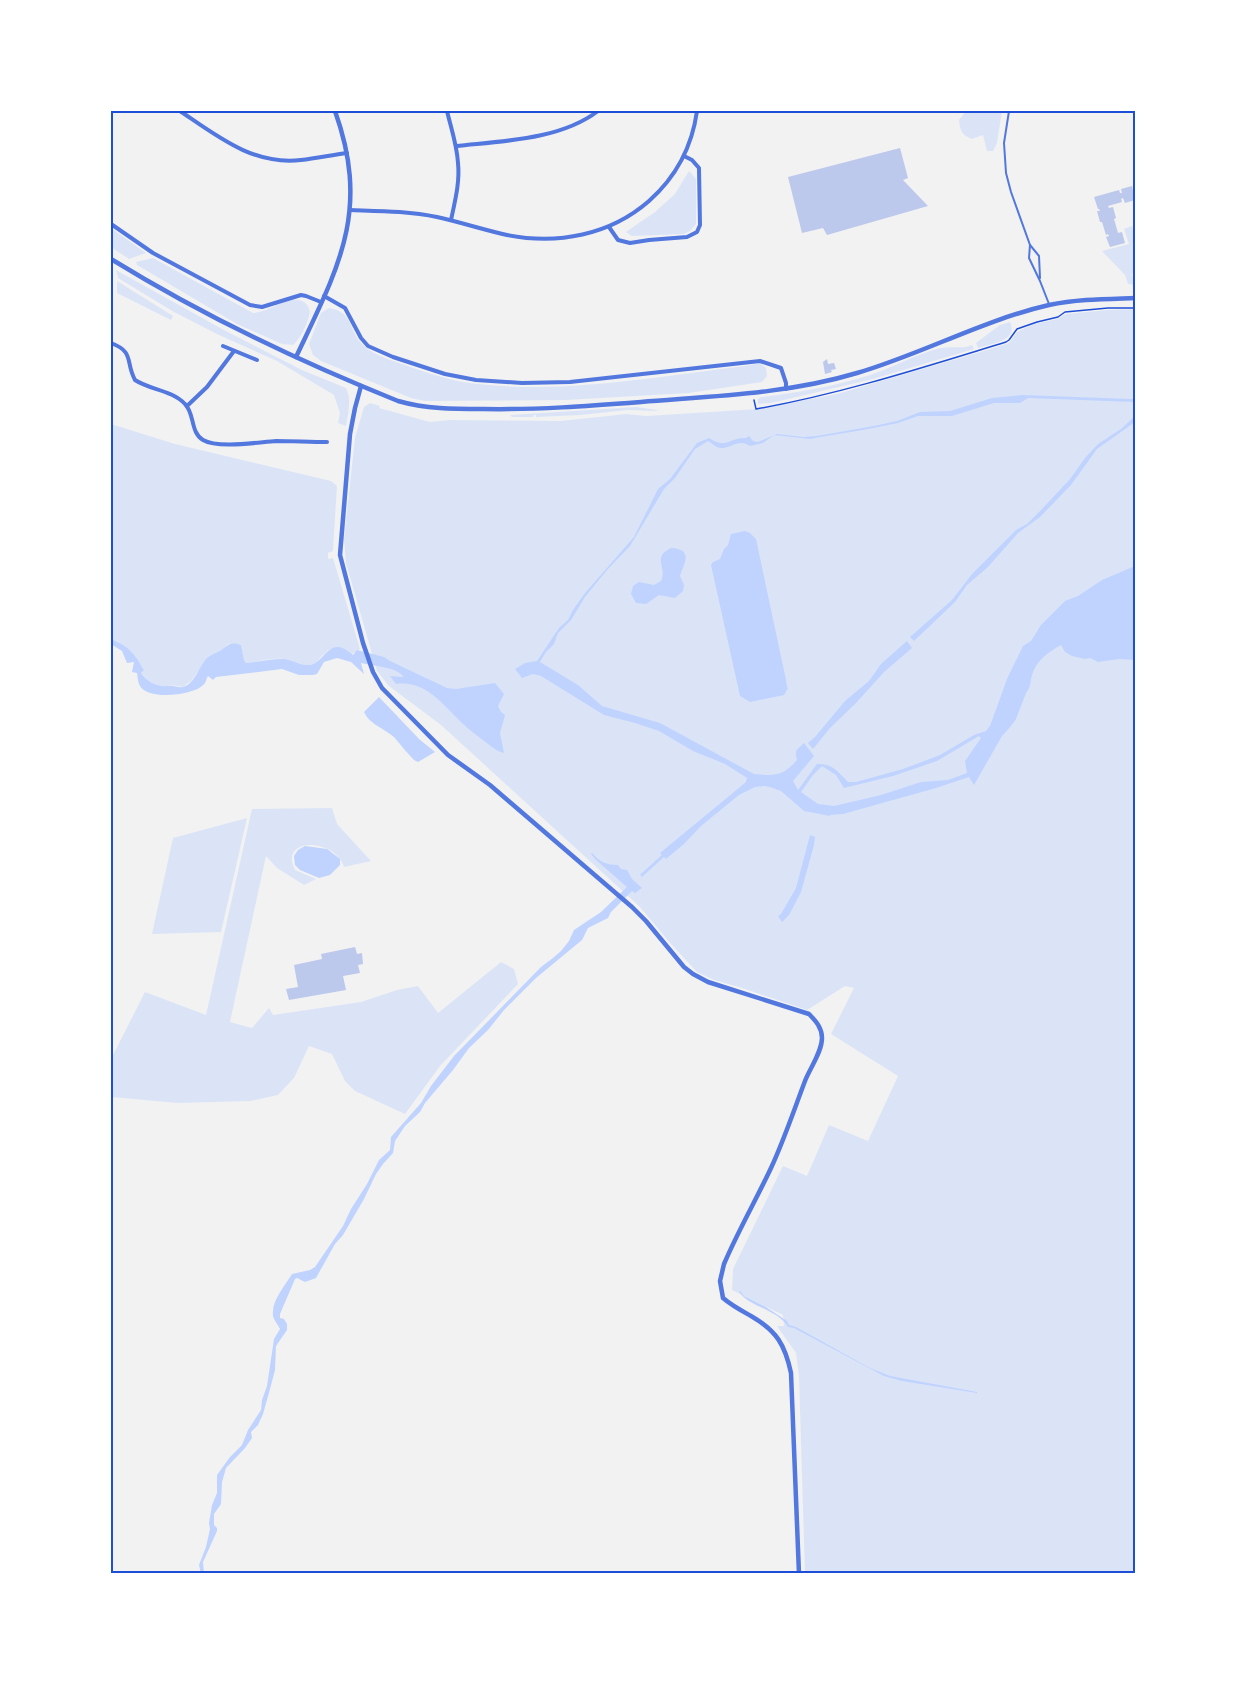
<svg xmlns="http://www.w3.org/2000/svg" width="1246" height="1685" font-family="Mulish,sans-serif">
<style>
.green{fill:#dbe4f7}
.water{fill:#bfd3fe;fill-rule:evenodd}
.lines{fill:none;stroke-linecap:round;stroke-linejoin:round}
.stream{stroke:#bfd3fe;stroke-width:3}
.building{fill:#bdc9ec}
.path{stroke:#1d4ed8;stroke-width:1.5}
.service{stroke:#5277de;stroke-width:2}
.minor{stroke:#5277de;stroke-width:4}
.tertiary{stroke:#5277de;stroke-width:4.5}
.neatline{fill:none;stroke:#1d4ed8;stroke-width:2}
</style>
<rect width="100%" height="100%" fill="#f2f2f2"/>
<g class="green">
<path d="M 966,111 L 1002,111 L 997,143 L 993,151 L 987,151 L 983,135 L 972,139 C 962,135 960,131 959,120 Z"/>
<polygon points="689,171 696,179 696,224 690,231 684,234 632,236 626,232 655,212 675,194"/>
<polygon points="1132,226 1135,235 1135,272 1132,274 1135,285 1128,284 1125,275 1102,251 1129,244 1124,229"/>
<polygon points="111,228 146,253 129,259 111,247"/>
<path d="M 153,258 L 253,313 C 267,312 279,302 293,300 C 303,298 312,306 309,316 C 307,325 300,339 293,345 L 282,344 L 237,324 L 137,265 L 136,262 Z"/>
<path d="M 116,270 L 222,329 L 302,370 L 346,388 C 352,400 348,413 346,426 L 338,423 L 340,413 L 334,395 L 277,361 L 219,335 L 174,312 L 118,278 Z"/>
<polygon points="117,281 173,316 171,320 117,293"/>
<path d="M 329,308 C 353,312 348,328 361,343 C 371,354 388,359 402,364 C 419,370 445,379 463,382 C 554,396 654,377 745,366 L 760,363 L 766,368 L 767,376 L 762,382 L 689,393 L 566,400 L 425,401 L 411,398 L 321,361 L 313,355 L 309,344 L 321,313 Z"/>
<polygon points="1135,309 1135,1574 805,1574 799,1376 796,1353 777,1326 784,1326 783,1315 732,1290 733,1269 783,1166 807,1176 829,1125 868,1141 898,1076 831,1034 854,988 845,986 807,1010 739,987 714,980 697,972 671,944 639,906 441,725 389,686 377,671 346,563 344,539 355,438 364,407 370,403 380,406 379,408 430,422 450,420 561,421 626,414 646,416 758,409 837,394 980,352 1009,343 1017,332 1021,330 1034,324 1057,319 1066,314 1108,310"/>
<path d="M 1010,322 C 1019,341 991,344 978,348 L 976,343 L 1000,325 Z"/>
<path d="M 972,345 L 974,349 L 873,379 L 771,403 L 758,404 L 758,399 L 761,397 C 798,393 834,386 870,375 C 894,367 916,354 940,348 C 951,346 963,349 972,345 Z"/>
<polygon points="636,407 657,410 657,411 628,410 581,415 536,417 536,415 534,415 533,417 512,417 510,415"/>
<path d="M 111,424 L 175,444 L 331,481 L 337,486 L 333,551 L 328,553 L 328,559 L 333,558 L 360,649 L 352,654 C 344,646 332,645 324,654 C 319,658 317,664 310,665 C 300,666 292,659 283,659 C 271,658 258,662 246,663 L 244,660 L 241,645 L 233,643 L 228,644 L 223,649 L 210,656 L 191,681 L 183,687 L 171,685 L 166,687 L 157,686 L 151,683 L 141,673 L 144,670 C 134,654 129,646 111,639 Z"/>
<path d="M 332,808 L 337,824 L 371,861 L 344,867 C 336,841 289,837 292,861 C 292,864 294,867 295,870 L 316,879 L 304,885 L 277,868 L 266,856 L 230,1022 L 252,1028 L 269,1008 L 273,1015 L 361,1002 L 397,990 L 418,986 L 438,1013 L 501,962 L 514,969 L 518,984 L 440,1066 L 405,1114 L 355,1091 L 345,1081 L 332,1054 L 309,1046 L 294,1078 L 278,1095 L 250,1101 L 178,1103 L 111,1097 L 111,1059 L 145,992 L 206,1015 L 252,809 Z"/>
<polygon points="247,818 221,932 152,934 173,838"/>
</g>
<g class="water">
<path d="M 1022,395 L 1130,399 L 1135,399 L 1135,402 L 1028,398 L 1020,403 L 994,403 L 952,416 L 918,416 L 898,423 L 863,430 L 820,437 L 810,439 L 774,435 L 763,443 L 750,446 C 739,438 732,448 721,448 C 716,448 712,443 708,441 L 695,449 L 675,478 L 664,489 L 630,546 L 607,570 L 585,597 L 571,620 L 558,633 L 554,644 L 546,652 L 540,662 L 578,685 L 602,706 L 660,723 L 754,774 C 776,776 783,776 797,760 C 794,749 797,750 804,743 L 814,756 L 793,781 L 798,790 L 817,764 C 833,763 838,772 848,782 L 856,782 L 903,769 L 940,755 L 974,735 L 986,731 L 990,726 L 1007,679 L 1023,646 L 1031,641 L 1041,625 L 1065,601 L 1078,596 L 1102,580 L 1135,566 L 1135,660 L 1119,659 L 1098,662 L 1090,658 L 1085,659 L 1072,656 L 1065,652 L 1061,645 C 1048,652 1036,661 1032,675 C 1030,682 1031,687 1026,693 L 1016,719 L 1011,726 L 1002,736 L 974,785 L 969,777 L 936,788 L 843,814 L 830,815 L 830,816 L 804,811 L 781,791 L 773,788 L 765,786 L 755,787 L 739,795 L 701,826 L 684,844 L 666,859 L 660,853 L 746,782 L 747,778 L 725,764 L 693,751 L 659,731 L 635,723 L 604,715 L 541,676 L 533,674 L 522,678 L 515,669 L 525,663 L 537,661 L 559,628 L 568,620 L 573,610 L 585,593 L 634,537 L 658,489 L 670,479 L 697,443 L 709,438 C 727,450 729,437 746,438 L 749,436 L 753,441 L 758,442 L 777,434 L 803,437 L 817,436 L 874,426 L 897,421 L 920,412 L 950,411 L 992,398 ZM 979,736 L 981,738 L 965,761 L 967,773 L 948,780 L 921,782 L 881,795 L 834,806 L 818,804 L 801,792 L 813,775 L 822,766 L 836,775 L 844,788 L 893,776 L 937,761 Z"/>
<polygon points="1135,416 1135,422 1097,449 1071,485 1040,517 1018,533 988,567 967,585 955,602 914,641 910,637 952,600 972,574 1016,530 1027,524 1042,509 1070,479 1085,458 1098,444 1121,429"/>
<polygon points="745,531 750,533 756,539 786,680 787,687 788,688 784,695 750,702 740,696 711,565 713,562 720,559 724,549 728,545 731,534"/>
<path d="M 671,548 C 694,549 684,564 680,576 L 684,585 L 683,591 L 675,598 L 659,595 L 646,604 L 636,603 L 631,594 L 633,586 L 639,582 L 654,585 L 661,581 C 668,568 651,557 671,548 Z"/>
<path d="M 111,639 C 130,647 134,653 144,670 L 141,673 C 149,683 156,687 169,686 C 173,685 178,688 183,687 C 195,684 199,666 207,658 C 212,654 219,652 224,648 C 230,643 233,642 241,645 L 244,660 L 246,663 C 258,662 271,659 283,659 C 292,659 300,666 310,665 C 325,663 329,633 353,655 L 357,650 L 384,657 L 390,661 L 447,688 L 456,689 L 495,683 L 504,694 L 498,706 L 501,712 L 505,715 L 500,733 L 504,753 C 496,751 491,746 484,741 C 477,735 469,730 462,723 C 443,705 426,680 396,684 L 390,676 L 402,677 L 403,676 C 396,667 373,666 361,663 L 364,674 L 351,662 L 337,658 L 324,662 L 317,674 L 313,675 L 299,675 L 282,669 L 216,677 L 213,680 L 208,676 C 206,679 206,683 203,685 C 194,695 155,699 144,690 C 138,686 138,680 137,673 L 132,672 L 134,662 L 127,663 L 122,651 L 111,644 Z"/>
<polygon points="907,641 912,648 884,672 856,703 830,728 813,749 808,743 815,737 845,701 869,681 881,664"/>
<path d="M 379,697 L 419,739 L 435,752 L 418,762 L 414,760 C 407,753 401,745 394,737 C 384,728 370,725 364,712 Z"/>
<polygon points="810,835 815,837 814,845 801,892 789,915 782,922 778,916 781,914 796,888"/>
<polygon points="305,846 327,849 340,859 340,865 330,875 319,878 300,870 295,865 294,856 298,850"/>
<path d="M 592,853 C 600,862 606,865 618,865 L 621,869 L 627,870 L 632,879 L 642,888 L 635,893 L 632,891 L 611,912 L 608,918 L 588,928 L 582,940 L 536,978 L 504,1010 L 488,1030 L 469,1048 L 453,1070 L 425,1103 L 420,1112 L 405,1126 L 395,1141 L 393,1153 L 383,1164 L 376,1174 L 364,1199 L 343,1235 L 335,1244 L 316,1278 L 305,1282 L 297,1278 L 295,1279 L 280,1314 L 280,1318 L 284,1319 L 287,1324 L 287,1330 L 276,1346 L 275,1370 L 270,1389 L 263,1414 L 258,1425 L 251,1432 L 252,1438 L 245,1448 L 226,1468 L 222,1482 L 221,1504 L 214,1514 L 214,1525 L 217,1528 L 217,1531 L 203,1562 L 204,1574 L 201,1574 L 199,1565 L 206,1547 L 210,1529 L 209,1523 L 212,1505 L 217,1493 L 217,1475 L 230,1457 L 242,1445 L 248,1430 L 261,1410 L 262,1400 L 267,1386 L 274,1339 L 280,1329 C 278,1325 274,1320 273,1316 C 271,1301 285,1286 292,1274 L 310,1270 L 315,1267 L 343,1226 L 351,1209 L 367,1184 L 379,1160 L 390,1150 L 391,1137 L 421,1103 L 431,1086 L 454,1056 L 541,967 L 553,958 L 561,951 L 569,941 L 574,930 L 601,912 L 627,887 L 596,860 L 591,854 Z"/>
<path d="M 740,1291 L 744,1296 L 766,1307 L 787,1321 L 789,1325 L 796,1327 L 870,1368 L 890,1376 L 977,1392 L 977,1393 L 902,1381 L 884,1376 L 794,1328 L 788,1327 C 777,1309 751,1308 739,1292 Z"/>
</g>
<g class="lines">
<polyline class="stream" points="642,875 664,855"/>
</g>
<g class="building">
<polygon points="900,148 908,178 903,180 928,206 827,235 823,228 802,233 788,177"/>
<polygon points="1132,186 1135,200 1125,203 1123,198 1121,199 1122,202 1108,206 1109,208 1113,207 1116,218 1114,219 1118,233 1122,232 1125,243 1110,247 1106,237 1109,236 1108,234 1106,235 1102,222 1100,222 1097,211 1100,211 1099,209 1098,209 1094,197 1119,190 1120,193 1122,193 1121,189"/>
<polygon points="827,359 828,364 834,363 836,369 831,370 832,372 825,374 823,362"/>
<polygon points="355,947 357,954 362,953 363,964 358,965 360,973 343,976 346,990 289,1000 286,989 298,987 294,965 322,959 321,954"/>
</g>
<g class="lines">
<path class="path" d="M 754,400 L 756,409 C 841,394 924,367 1006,342 L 1009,340 L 1017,329 L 1037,322 L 1058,317 L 1065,312 L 1108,308 L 1135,308"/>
<g class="service">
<polyline points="1009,111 1004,143 1006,173 1011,192 1030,245 1029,258 1040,281 1049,304"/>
<polyline points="1030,245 1039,256 1040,278"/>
</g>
<g class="minor">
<path d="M 180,111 C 217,136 254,166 301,160 C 317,158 332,155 347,153"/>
<path d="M 447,111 C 451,128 457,145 458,163 C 460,182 455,201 451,220"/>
<path d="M 456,146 C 502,141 560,140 598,111"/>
<path d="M 350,210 C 379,211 408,211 437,217 C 460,222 484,230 507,235 C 558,245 610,235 649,201 C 676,177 692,147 697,111"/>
<polyline points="111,224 153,253 250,305 262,307 301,295 306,296 321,302"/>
<polyline points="609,227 618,240 630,243 649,240 687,237 697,232 700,225 699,168 692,160 684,156"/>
<polyline points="324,296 345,308 361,338 368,346 393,357 445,374 476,380 522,383 570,382 760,361 781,368 786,383 786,389"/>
<path d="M 111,343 C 135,352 125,362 135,380 C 150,390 172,390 185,404 C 195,414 190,432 203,440 C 218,449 259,442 276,441 C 293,441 310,442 327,442"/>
<polyline points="223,346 257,360"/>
<polyline points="187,406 207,387 234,351"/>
</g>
<g class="tertiary">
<path d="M 111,259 C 202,315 298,361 398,401 C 426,409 453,409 483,409 C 536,410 589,406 641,402 C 713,396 787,394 857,373 C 922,354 983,320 1049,305 C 1078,299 1106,299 1135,298"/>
<path d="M 296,357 C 338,268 371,212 335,111"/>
<path d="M 361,386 L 355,408 L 350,434 L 340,555 L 363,643 L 373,672 L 382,688 L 448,755 L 490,785 L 632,907 L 646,921 L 684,967 L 693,974 L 708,982 L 809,1014 C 816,1021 822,1028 822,1038 C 822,1052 810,1068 805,1081 C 794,1110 784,1140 771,1168 C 756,1200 738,1231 724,1264 L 720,1281 L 723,1298 C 731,1305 742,1311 751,1316 C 777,1331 785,1345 791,1373 L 799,1574"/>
</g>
</g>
<rect width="1246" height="1685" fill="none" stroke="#ffffff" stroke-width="225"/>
<rect x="112" y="112" width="1022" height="1460" class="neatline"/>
</svg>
